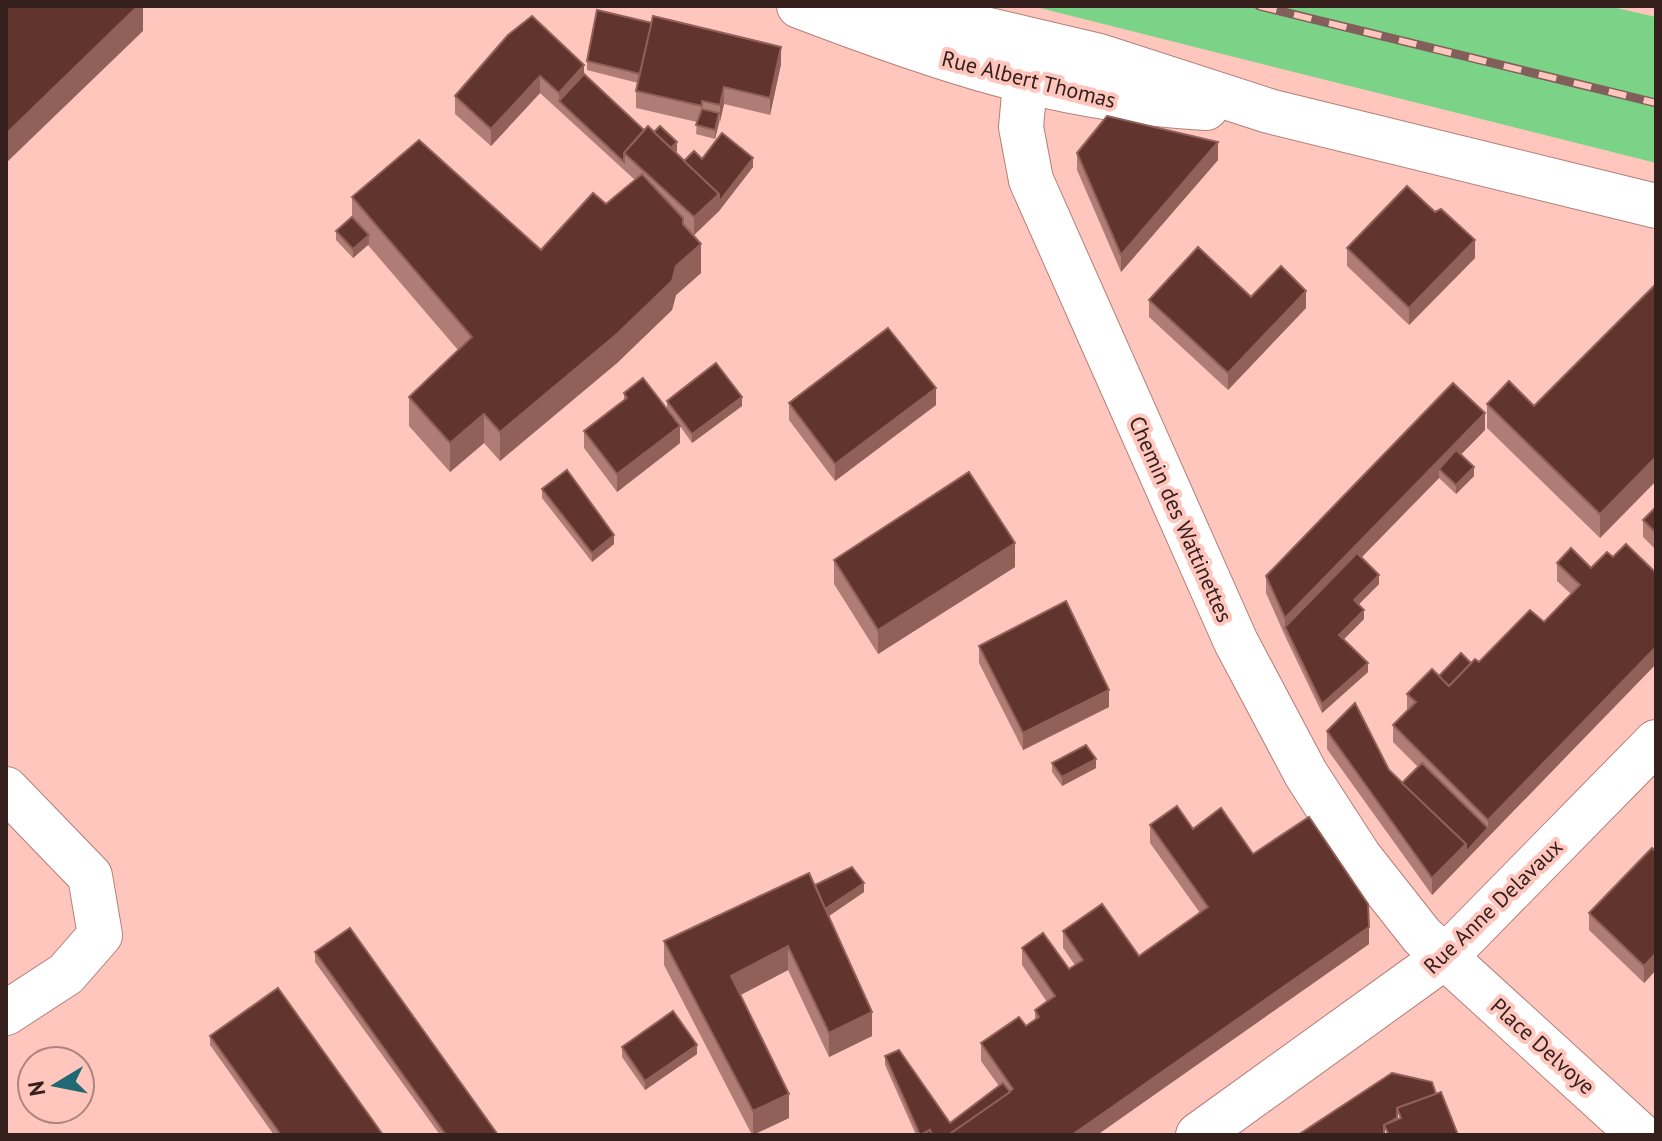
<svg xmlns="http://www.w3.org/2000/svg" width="1662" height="1141" font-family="'PT Sans',sans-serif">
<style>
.green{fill:#7bd387}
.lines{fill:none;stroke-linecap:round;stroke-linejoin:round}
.street-casing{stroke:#b37f78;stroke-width:46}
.secondary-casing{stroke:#b37f78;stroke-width:46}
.street{stroke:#fff;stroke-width:44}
.secondary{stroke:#fff;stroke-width:44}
.rail-casing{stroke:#825f5b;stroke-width:9}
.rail{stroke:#ffc6be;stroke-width:6;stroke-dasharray:18;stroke-linecap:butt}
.wall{fill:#b07d76}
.shaded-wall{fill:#906059}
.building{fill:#61342e;stroke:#906059;stroke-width:2}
.labels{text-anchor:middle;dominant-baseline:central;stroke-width:8;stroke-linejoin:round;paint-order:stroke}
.street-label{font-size:22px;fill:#35201e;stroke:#ffc6be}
</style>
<rect width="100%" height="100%" fill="#ffc6be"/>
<polygon class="green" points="1032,6 1608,6 1656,17 1656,163"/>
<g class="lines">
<g class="street-casing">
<g id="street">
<polyline points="1029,41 1021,127 1031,180 1236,642 1306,774 1359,856 1422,936 1640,1135"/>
<polyline points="6,789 90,876 100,935 66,974 6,1013"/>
<polyline points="1198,1135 1445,957 1656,742"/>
</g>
</g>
<g class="secondary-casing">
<g id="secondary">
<path d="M 799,6 C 938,59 1056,100 1206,108"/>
<polyline points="887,6 1099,56 1269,111 1656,206"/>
</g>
</g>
<use href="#street" class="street"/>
<use href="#secondary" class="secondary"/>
<g class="rail-casing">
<polyline id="rail" points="1259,6 1656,103"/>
</g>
<use href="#rail" class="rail"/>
</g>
<g class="wall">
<polygon points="508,35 584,74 644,130 677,151 675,152 684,161 702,159 753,167 719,211 694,235 684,225 701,273 676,295 672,310 617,363 500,461 484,443 450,472 409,426 409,397 458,350 368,245 353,258 336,240 336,231 352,217 352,197 541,250 606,204 635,180 540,93 491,146 455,114 455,96"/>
<polygon points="587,61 781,64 770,115 724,104 715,139 696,134 697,122 636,108 636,91 638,83 587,70"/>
<polygon points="1077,153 1218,160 1121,272 1077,170"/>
<polygon points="1435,212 1475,258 1409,325 1347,266 1347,248"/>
<polygon points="1656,284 1656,481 1600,538 1487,428 1487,404 1534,406"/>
<polygon points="1251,297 1306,308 1228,390 1149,317 1149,300"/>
<polygon points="624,393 667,410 667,401 742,406 692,443 680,426 680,443 617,492 584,448 584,431 624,400"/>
<polygon points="789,403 936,405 835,481 789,420"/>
<polygon points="1485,430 1461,454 1474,476 1456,494 1439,478 1361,557 1379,584 1358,605 1364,619 1343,640 1368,672 1322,713 1285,636 1266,593 1266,576"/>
<polygon points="542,489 614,544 592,562 542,498"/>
<polygon points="1656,507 1656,550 1643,537 1643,520"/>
<polygon points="1571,548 1656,664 1432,895 1327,749 1327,731 1389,770 1402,783 1418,767 1393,742 1393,725 1407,711 1407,694 1439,676 1471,663 1479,662 1544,622 1571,594 1557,581 1557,563"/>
<polygon points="834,560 1015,567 878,654 834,584"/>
<polygon points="979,646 1109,707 1023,750 979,663"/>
<polygon points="1052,763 1096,768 1062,786 1052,772"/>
<polygon points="1150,825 1193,829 1253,854 1369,944 1097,1135 916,1135 885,1065 885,1056 950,1123 999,1086 981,1061 981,1043 1026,1026 1035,1020 1035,1010 1047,1002 1022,965 1022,948 1069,969 1075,965 1063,948 1063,931 1139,956 1200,913 1150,843"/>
<polygon points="1656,852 1656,970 1644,983 1589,930 1589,913"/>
<polygon points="815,885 864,892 829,916 872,1036 829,1057 788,970 740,995 789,1118 752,1135 664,965 664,941"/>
<polygon points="315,952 498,1135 440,1135 315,962"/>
<polygon points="210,1036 383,1135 274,1135 210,1045"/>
<polygon points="622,1047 697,1054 645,1090 622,1057"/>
</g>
<g class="shaded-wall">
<polygon points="138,6 143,6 143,31 6,163 6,134"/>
<polygon points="781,47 781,64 770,115 770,98"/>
<polygon points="584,65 584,83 559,101 559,93"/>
<polygon points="540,76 540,93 491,146 491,129"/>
<polygon points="724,87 724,104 720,122 720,105"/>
<polygon points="719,113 719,122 715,139 715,130"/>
<polygon points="677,142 677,151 667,161 667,152"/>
<polygon points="1218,142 1218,160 1121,272 1121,255"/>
<polygon points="753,158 753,167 719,211 694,235 694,217"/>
<polygon points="369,235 369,244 353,258 353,249"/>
<polygon points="1475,240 1475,258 1409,325 1409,308"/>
<polygon points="701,244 701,273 676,295 672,310 617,363 500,461 500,432 676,266"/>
<polygon points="1306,291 1306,308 1228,390 1228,373"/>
<polygon points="936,388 936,405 835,481 835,464"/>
<polygon points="742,397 742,406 692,443 692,434"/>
<polygon points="1485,413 1485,430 1443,473 1439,469 1439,478 1288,633 1285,627 1285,618"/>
<polygon points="484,414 484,443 450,472 450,443"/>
<polygon points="680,426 680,443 617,492 617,474"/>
<polygon points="1656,457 1656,481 1600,538 1600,514"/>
<polygon points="1474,467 1474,476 1456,494 1456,485"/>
<polygon points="614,535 614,544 592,562 592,553"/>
<polygon points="1015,543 1015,567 878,654 878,630"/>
<polygon points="1379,575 1379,584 1354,609 1354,600"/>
<polygon points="1364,610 1364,619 1339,644 1339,635"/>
<polygon points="1656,647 1656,664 1432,895 1432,878 1466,844 1488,828 1488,820"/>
<polygon points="1368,663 1368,672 1322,713 1322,704"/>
<polygon points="1109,690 1109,707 1023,750 1023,733"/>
<polygon points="1096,759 1096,768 1062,786 1062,777"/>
<polygon points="864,883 864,892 820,922 820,913"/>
<polygon points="1369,927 1369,944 1097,1135 1072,1135"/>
<polygon points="788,946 788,970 731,1000 731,976"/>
<polygon points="1656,953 1656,970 1644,983 1644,966"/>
<polygon points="872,1012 872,1036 829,1057 829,1033"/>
<polygon points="697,1045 697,1054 645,1090 645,1081"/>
<polygon points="789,1094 789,1118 753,1135 753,1111"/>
</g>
<g class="building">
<polygon points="6,6 138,6 6,134"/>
<polygon points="597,10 652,23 640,74 587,61"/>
<polygon points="532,16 584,65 559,93 540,76 491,129 455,96 508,35"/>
<polygon points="653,16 781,47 770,98 724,87 720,105 702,101 702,106 636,91"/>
<polygon points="584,74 644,130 624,153 624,162 559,101"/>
<polygon points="702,109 719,113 715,130 696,125"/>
<polygon points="1107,116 1218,142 1121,255 1077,153"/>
<polygon points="648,126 719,194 694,217 624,153"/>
<polygon points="660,126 677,142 671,148 654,132"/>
<polygon points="722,133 753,158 719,202 719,194 684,161 694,151 702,159"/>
<polygon points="419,140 541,250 593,193 606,204 642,174 683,218 683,224 701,244 676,266 672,281 617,334 500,432 484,414 450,443 409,397 472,337 352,197"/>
<polygon points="1407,186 1435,212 1441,209 1475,240 1409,308 1347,248"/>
<polygon points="352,217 369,235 353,249 336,231"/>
<polygon points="1198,247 1251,297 1281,266 1306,291 1228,373 1149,300"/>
<polygon points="1656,284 1656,457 1600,514 1487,404 1509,381 1534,406"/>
<polygon points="888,328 936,388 835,464 789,403"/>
<polygon points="716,363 742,397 692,434 667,401"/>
<polygon points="643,378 680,426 617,474 584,431 627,398 624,393"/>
<polygon points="1453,383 1485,413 1285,618 1266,576"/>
<polygon points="1456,450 1474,467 1456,485 1439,469"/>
<polygon points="567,470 614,535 592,553 542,489"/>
<polygon points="969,472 1015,543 878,630 834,560"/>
<polygon points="1656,507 1656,533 1643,520"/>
<polygon points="1626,544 1656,573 1656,647 1488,820 1393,725 1416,702 1407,694 1432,669 1449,686 1475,659 1479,662 1530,610 1544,622 1580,585 1557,563 1571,548 1591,568 1607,552 1613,557"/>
<polygon points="1357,553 1379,575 1354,600 1364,610 1339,635 1368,663 1322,704 1285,627"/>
<polygon points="1066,601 1109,690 1023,733 979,646"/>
<polygon points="1461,653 1471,663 1449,686 1439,676"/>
<polygon points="1355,703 1389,770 1466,844 1432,878 1327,731"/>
<polygon points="1086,745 1096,759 1062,777 1052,763"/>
<polygon points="1422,763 1488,828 1466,852 1466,844 1402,783"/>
<polygon points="1177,806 1193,829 1221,808 1253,854 1309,817 1368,904 1369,927 1072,1135 948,1135 1013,1089 981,1043 1019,1017 1026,1026 1039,1017 1035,1010 1055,996 1022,948 1043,933 1069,969 1083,960 1063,931 1102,904 1139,956 1208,907 1150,825"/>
<polygon points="1652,848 1656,852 1656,953 1644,966 1589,913"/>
<polygon points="852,867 864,883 825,909 815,885"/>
<polygon points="809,873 872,1012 829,1033 788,946 731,976 789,1094 753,1111 664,941"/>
<polygon points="350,928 498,1135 446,1135 315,952"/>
<polygon points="278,988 383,1135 281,1135 210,1036"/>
<polygon points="673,1011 697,1045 645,1081 622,1047"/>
<polygon points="899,1050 950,1123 1003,1083 1010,1092 948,1135 932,1135 930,1130 920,1135 885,1056"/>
<polygon points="1392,1073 1432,1082 1436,1094 1397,1108 1397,1118 1384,1125 1384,1135 1298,1135"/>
<polygon points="1441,1092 1458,1135 1389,1135 1384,1125 1401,1118 1397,1108"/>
<polygon points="930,1130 932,1135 922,1135"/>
</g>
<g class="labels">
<g class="street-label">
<text transform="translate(1029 79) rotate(14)">Rue Albert Thomas</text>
<text transform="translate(1181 519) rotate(66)">Chemin des Wattinettes</text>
<text transform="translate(1493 906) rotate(-44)">Rue Anne Delavaux</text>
<text transform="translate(1543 1046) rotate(42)">Place Delvoye</text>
</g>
</g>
<rect width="1662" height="1141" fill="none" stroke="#35201e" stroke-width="16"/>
<g transform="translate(56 1085) rotate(260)"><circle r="38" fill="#ffc6be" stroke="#ae847e" stroke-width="2"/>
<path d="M0-6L14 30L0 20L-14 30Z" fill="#1f6973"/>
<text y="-12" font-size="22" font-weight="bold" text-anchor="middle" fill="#35201e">N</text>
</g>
</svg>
